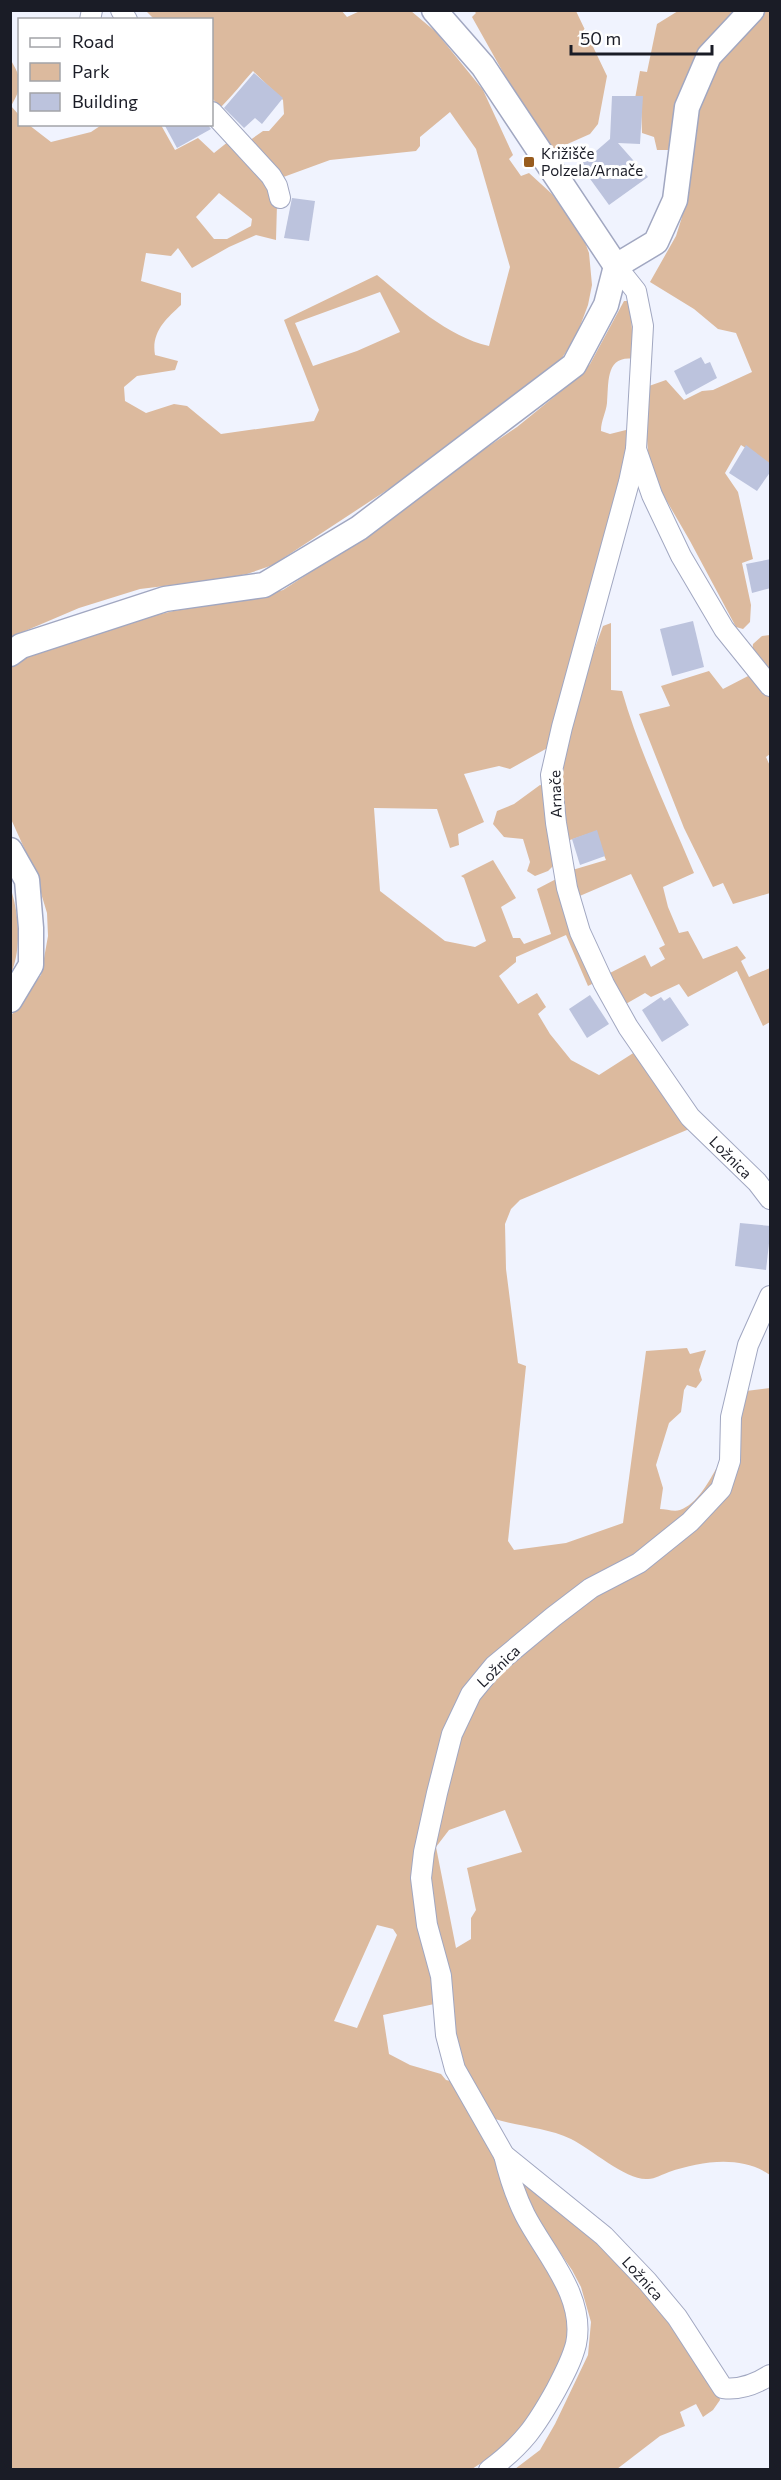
<svg xmlns="http://www.w3.org/2000/svg" width="781" height="2480" font-family="Commissioner,sans-serif">
<style>
.green{fill:#dcba9e;fill-rule:evenodd}
.building{fill:#bcc3dd}
.lines{fill:none;stroke-linecap:round;stroke-linejoin:round}
.minor-casing{stroke:#a1a7c1;stroke-width:22}
.tertiary-casing{stroke:#a1a7c1;stroke-width:27}
.minor{stroke:#fff;stroke-width:20}
.tertiary{stroke:#fff;stroke-width:24}
.poi-dot{fill:#985c1e;stroke:#fff;stroke-width:2}
.labels{text-anchor:middle;dominant-baseline:central;stroke-width:6;stroke-linejoin:round;paint-order:stroke}
.poi-label{font-size:15px;fill:#1a1c26;stroke:#fff;text-anchor:start}
.street-label{font-size:15px;fill:#1a1c26;stroke:#fff}
</style>
<rect width="100%" height="100%" fill="#f0f3fe"/>
<g class="green">
<path d="M 341,10 L 347,17 L 360,11 L 411,11 L 436,32 L 483,90 L 513,155 L 509,159 L 521,176 L 529,173 L 552,194 L 583,237 L 589,253 L 592,285 L 588,305 L 576,337 L 556,367 L 410,475 L 273,565 L 247,574 L 214,580 L 140,589 L 79,608 L 11,637 L 10,59 C 22,78 23,86 11,106 L 19,115 L 20,124 L 29,125 L 51,142 L 91,132 L 103,124 L 161,125 L 175,150 L 198,138 L 214,153 L 229,141 L 263,177 L 277,204 L 276,240 L 256,235 L 229,247 L 192,268 L 178,248 L 171,256 L 146,253 L 141,281 L 181,293 L 181,305 C 166,319 151,332 155,355 L 178,361 L 175,370 L 137,376 L 124,387 L 125,401 L 146,413 L 174,404 L 187,406 L 221,434 L 314,421 L 319,410 L 284,320 L 377,275 C 409,301 448,337 489,346 L 510,267 L 476,149 L 450,112 L 420,137 L 420,146 L 416,151 L 330,160 L 278,179 L 246,143 L 263,131 L 269,131 L 284,114 L 283,100 L 253,71 C 242,83 233,95 222,106 L 219,106 L 212,98 L 212,20 L 154,19 L 146,11 ZM 219,193 L 252,219 L 251,226 L 227,239 L 214,239 L 196,217 ZM 380,292 L 400,332 L 357,351 L 313,366 L 295,323 Z"/>
<polygon points="474,11 576,11 607,76 598,124 590,134 554,150 550,147 506,84 504,74 472,17 476,13"/>
<polygon points="678,11 737,11 672,150 657,150 654,137 642,133 641,105 634,104 640,71 647,72 657,24"/>
<polygon points="759,11 770,11 770,464 741,445 725,473 738,492 753,559 742,563 751,605 750,622 743,629 736,627 690,541 654,479 648,452 646,427 649,386 666,380 684,400 702,391 713,390 752,372 736,333 718,329 694,309 650,282 676,236 682,217 689,139 710,73"/>
<path d="M 624,301 L 630,301 L 634,359 C 605,355 609,383 607,403 C 606,413 601,420 601,431 L 610,434 L 630,429 L 619,491 L 551,746 L 510,769 L 499,766 L 464,774 L 484,822 L 458,834 L 459,845 L 450,848 L 437,809 L 374,808 L 380,891 L 445,941 L 475,947 L 486,941 L 464,878 L 461,876 L 493,860 L 516,898 L 501,907 L 513,938 L 520,938 L 524,944 L 551,934 L 537,889 L 560,877 L 596,982 L 588,986 L 566,935 L 516,957 L 516,962 L 499,976 L 518,1004 L 537,993 L 546,1007 L 538,1014 L 550,1034 L 571,1060 L 599,1075 L 638,1050 L 694,1127 L 520,1200 L 511,1209 L 505,1224 L 506,1269 L 518,1363 L 526,1366 L 508,1541 L 514,1550 L 566,1543 L 623,1523 L 646,1351 L 687,1348 L 690,1354 L 706,1350 L 699,1370 L 702,1380 L 696,1388 L 687,1385 L 684,1390 L 681,1412 L 669,1423 L 656,1465 L 663,1488 L 660,1509 C 666,1509 674,1512 680,1510 C 697,1504 708,1483 716,1469 L 721,1469 L 720,1476 L 687,1517 L 493,1659 L 424,1823 L 439,2003 L 383,2015 L 389,2054 L 410,2065 L 441,2074 L 446,2080 L 455,2082 L 476,2118 L 564,2291 L 571,2315 L 570,2349 L 540,2405 L 509,2445 L 472,2469 L 11,2469 L 10,1017 L 41,975 L 48,936 L 47,913 L 34,870 L 11,819 L 11,665 L 34,654 L 133,621 L 173,611 L 255,598 L 283,590 L 377,529 L 449,473 L 517,427 L 576,379 L 590,364 ZM 377,1925 L 393,1929 L 397,1935 L 357,2028 L 334,2021 Z"/>
<path d="M 611,623 L 611,690 L 622,691 C 640,754 669,813 694,873 L 663,887 L 668,907 L 679,933 L 688,931 L 703,959 L 737,946 L 746,958 L 741,961 L 749,977 L 770,968 L 770,1022 L 763,1026 L 737,971 L 688,997 L 679,984 L 651,997 L 645,993 L 624,1005 L 606,975 L 645,955 L 651,967 L 665,959 L 659,948 L 665,945 L 631,874 L 575,898 L 569,871 L 606,860 L 594,832 L 564,842 C 563,810 561,777 566,745 C 572,704 589,665 603,626 Z"/>
<polygon points="770,635 770,678 752,652 753,644 762,636"/>
<polygon points="709,671 723,689 752,674 770,696 770,754 766,757 770,766 770,893 733,904 723,883 713,887 684,828 639,714 670,706 661,686"/>
<polygon points="540,785 549,787 555,864 548,871 535,876 527,871 530,862 523,839 504,837 493,824 497,811 514,804"/>
<path d="M 10,886 C 19,914 22,946 11,974 Z"/>
<path d="M 770,1388 L 770,2175 C 741,2155 702,2161 669,2172 C 663,2174 655,2179 648,2179 C 627,2181 591,2149 571,2139 C 546,2127 519,2127 492,2118 L 469,2082 L 455,2038 L 430,1910 L 429,1856 L 466,1717 L 490,1680 L 540,1637 L 713,1512 L 727,1487 L 746,1391 ZM 505,1810 L 522,1852 L 467,1868 L 476,1910 L 471,1918 L 471,1939 L 456,1948 L 436,1847 L 449,1830 Z"/>
<polygon points="515,2169 631,2270 718,2389 720,2400 713,2410 703,2417 696,2404 680,2412 685,2426 660,2436 617,2469 515,2469 540,2450 555,2424 588,2355 591,2322 581,2287 572,2270 530,2209"/>
</g>
<g class="building">
<polygon points="254,73 283,98 262,124 255,118 244,128 224,108"/>
<polygon points="612,96 643,96 640,144 618,143 648,177 609,205 580,165 610,139"/>
<polygon points="164,124 207,124 211,129 177,148"/>
<polygon points="292,198 315,201 309,241 284,238"/>
<polygon points="701,357 705,364 710,362 717,378 686,395 674,371"/>
<polygon points="746,445 771,464 771,471 757,491 729,473"/>
<polygon points="771,559 771,588 752,593 746,564"/>
<polygon points="693,621 704,667 672,676 660,629"/>
<polygon points="597,830 605,856 580,865 572,839"/>
<polygon points="590,995 609,1024 587,1038 569,1009"/>
<polygon points="661,997 664,1001 670,997 689,1025 662,1042 642,1010"/>
<polygon points="740,1223 771,1226 766,1270 735,1266"/>
</g>
<g class="lines">
<g class="minor-casing">
<g id="minor">
<polyline points="121,10 127,20"/>
<polyline points="90,20 92,10"/>
<polyline points="212,112 271,176 277,186 280,198"/>
<polyline points="616,266 636,291 643,326 636,449 652,495 681,556 724,629 770,686"/>
<polyline points="636,449 629,482 562,727 551,775 556,823 567,888 580,932 604,984 628,1027 690,1117 757,1182 770,1199"/>
<path d="M 770,1296 L 748,1345 L 731,1417 L 730,1461 L 721,1489 L 690,1522 L 639,1563 L 591,1588 L 553,1617 L 494,1666 L 471,1694 L 452,1734 L 437,1793 L 424,1852 L 421,1878 L 427,1925 L 441,1976 L 446,2035 L 455,2069 L 504,2155 L 604,2236 L 647,2281 L 677,2317 L 723,2388 C 739,2390 756,2384 770,2375"/>
<path d="M 489,2470 C 523,2445 536,2426 556,2390 C 564,2375 572,2360 576,2344 C 586,2296 545,2254 525,2215 C 515,2195 509,2176 504,2155"/>
</g>
</g>
<g class="tertiary-casing">
<g id="tertiary">
<polyline points="434,10 483,66 616,266"/>
<polyline points="10,654 21,646 165,599 264,585 359,528 574,365 606,305 616,266 656,242 675,200 687,107 709,56 752,10"/>
<polyline points="10,850 27,880 31,928 31,965 10,1000"/>
</g>
</g>
<use href="#minor" class="minor"/>
<use href="#tertiary" class="tertiary"/>
</g>
<rect class="poi-dot" x="523" y="156" width="12" height="12" rx="3"/>
<g class="labels">
<g class="poi-label">
<text x="541" y="153">Križišče<tspan x="541" dy="17">Polzela/Arnače</tspan></text>
</g>
<g class="street-label">
<text transform="translate(555 794) rotate(-92)">Arnače</text>
<text transform="translate(731 1157) rotate(45)">Ložnica</text>
<text transform="translate(498 1666) rotate(-44)">Ložnica</text>
<text transform="translate(643 2278) rotate(48)">Ložnica</text>
</g>
</g>
<rect width="781" height="2480" fill="none" stroke="#1a1c26" stroke-width="24"/>
<rect x="18" y="18" width="195" height="108" fill="#ffffff" stroke="#a3a4a8" stroke-width="1.5"/>
<rect x="30" y="38" width="30" height="9" fill="#ffffff" stroke="#a3a4a8" stroke-width="1.5"/>
<text x="72" y="48" font-size="18" fill="#1a1c26">Road</text>
<rect x="30" y="63" width="30" height="18" fill="#dcba9e" stroke="#a3a4a8" stroke-width="1.5"/>
<text x="72" y="78" font-size="18" fill="#1a1c26">Park</text>
<rect x="30" y="93" width="30" height="18" fill="#bcc3dd" stroke="#a3a4a8" stroke-width="1.5"/>
<text x="72" y="108" font-size="18" fill="#1a1c26">Building</text>
<path d="M571 45v9h141v-9" fill="none" stroke="#1a1c26" stroke-width="3"/>
<text x="580" y="45" font-size="18" fill="#1a1c26" stroke="#ffffff" stroke-width="4.5" paint-order="stroke">50 m</text>
</svg>
